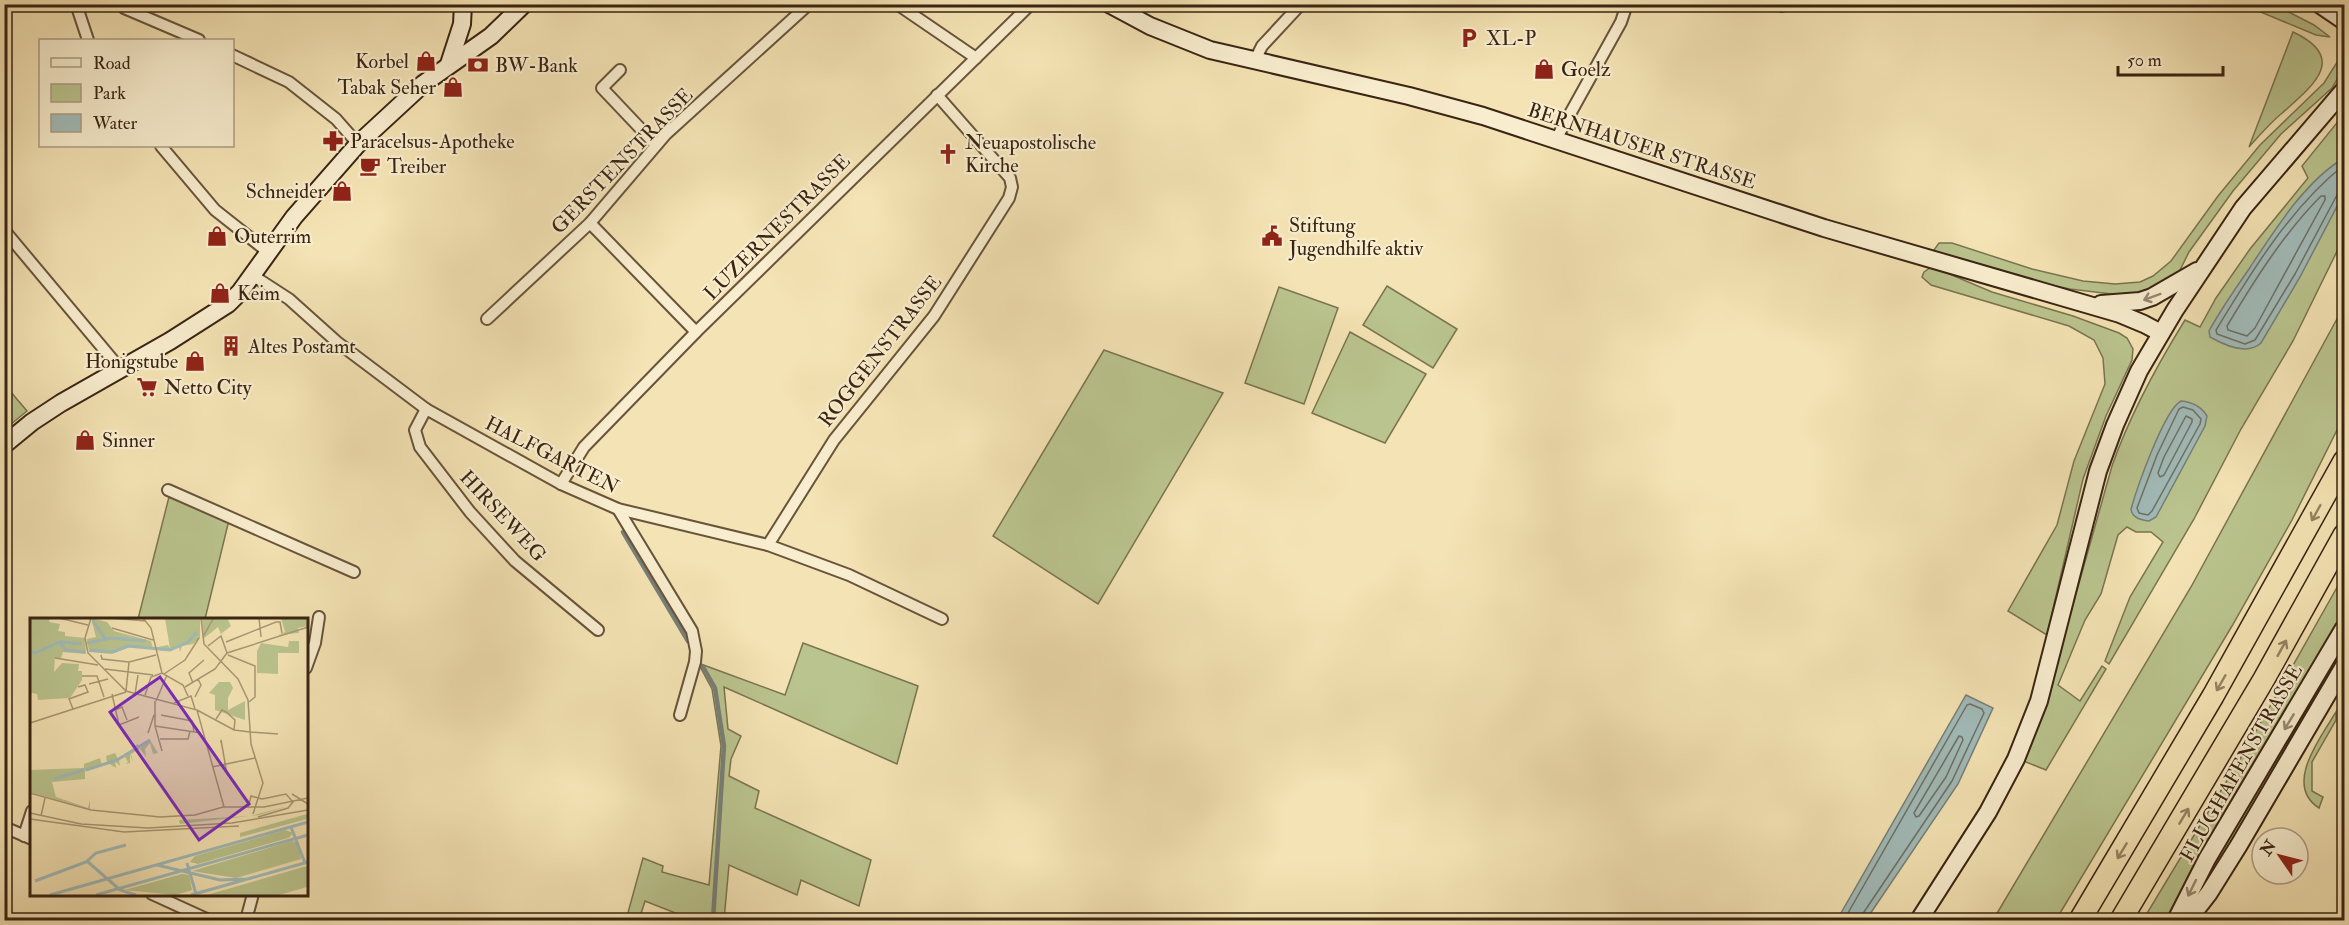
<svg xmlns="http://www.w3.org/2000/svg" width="2349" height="925" font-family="'IM FELL Double Pica',serif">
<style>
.green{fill:#bac48e;stroke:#7a7450;stroke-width:1.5}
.water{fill:#a1bbb9;stroke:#777f77;stroke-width:1.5}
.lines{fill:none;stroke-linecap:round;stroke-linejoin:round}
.shore{stroke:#6d7066;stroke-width:1.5}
.stream{stroke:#777f77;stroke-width:4.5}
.minor-casing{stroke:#68543b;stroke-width:14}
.secondary-casing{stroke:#392413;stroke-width:20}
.motorway-casing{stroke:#392413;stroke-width:24}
.minor{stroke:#f8edce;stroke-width:10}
.secondary{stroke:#f8edce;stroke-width:16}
.motorway{stroke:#f4e3b4;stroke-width:21}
.oneway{stroke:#988870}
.oneway2{stroke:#968464}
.labels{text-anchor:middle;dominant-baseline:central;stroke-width:4.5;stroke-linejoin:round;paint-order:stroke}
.poi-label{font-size:20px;fill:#392413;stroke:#f8edce;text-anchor:start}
.street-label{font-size:20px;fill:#392413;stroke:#f8edce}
.inset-river{fill:none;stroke:#a1bbb9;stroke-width:3}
.inset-road{fill:none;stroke:#a99774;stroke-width:1.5}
.view{fill:#7b2cbf;fill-opacity:0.15;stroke:#7b2cbf;stroke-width:3}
.inset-edge{fill:none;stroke:#392413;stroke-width:3}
</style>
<rect width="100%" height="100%" fill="#f4e3b4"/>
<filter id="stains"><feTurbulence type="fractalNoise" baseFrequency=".00333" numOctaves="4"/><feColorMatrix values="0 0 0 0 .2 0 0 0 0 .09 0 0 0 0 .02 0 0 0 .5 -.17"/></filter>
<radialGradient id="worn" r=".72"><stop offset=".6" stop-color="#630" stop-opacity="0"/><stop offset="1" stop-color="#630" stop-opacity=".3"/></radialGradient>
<g class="green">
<polygon points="2244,5 2275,5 2314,25 2330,37 2316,35"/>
<path d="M 2293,32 C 2349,58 2313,86 2281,114 C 2269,124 2259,136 2249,147 Z"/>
<polygon points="2340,32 2344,38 2344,68 2332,88 2281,134 2233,191 2189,252 2179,272 2149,292 2120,295 2070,289 2032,281 1936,253 1934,250 1939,243 1952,243 2032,269 2083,281 2115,284 2140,282 2153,276 2171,261 2218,196 2260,145 2324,83 2341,56 2342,45 2338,33"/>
<path d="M 2344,114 L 2344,237 L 2293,341 L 2241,429 L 2194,519 L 2109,664 L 2105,661 L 2130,597 L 2163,542 L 2151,532 L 2136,532 L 2127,527 L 2118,535 L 2101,594 L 2085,620 L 2058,685 L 2080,701 L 2102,666 L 2106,669 L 2046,770 L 2021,760 L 2065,633 L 2112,466 C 2130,414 2156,367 2185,320 L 2200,327 L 2216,298 L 2250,249 L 2308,178 L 2302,166 Z"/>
<polygon points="1930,268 1947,273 1992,292 2073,316 2119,333 2127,338 2133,349 2132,360 2106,416 2083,479 2047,635 2008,611 2057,525 2074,461 2105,384 2103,358 2094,340 2069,326 1931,285 1922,277 1924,272"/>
<polygon points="1387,286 1457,329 1433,368 1363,325"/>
<polygon points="1279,287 1338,308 1304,404 1245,383"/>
<polygon points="2344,306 2344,416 2292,520 2232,626 2056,920 1993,920 2191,587"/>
<polygon points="1350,332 1426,374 1385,443 1312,413"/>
<polygon points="1104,350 1223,393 1098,604 993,536"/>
<polygon points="4,384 27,411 5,429 4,429"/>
<polygon points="170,493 229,520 205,619 138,619"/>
<polygon points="2344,575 2344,612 2224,816 2168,920 2143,920 2243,754"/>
<polygon points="803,643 918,686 897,764 724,687 728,729 741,736 731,759 729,776 759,791 755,808 871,860 859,906 801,880 797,895 729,865 724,920 693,920 645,901 639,920 626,920 643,858 663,866 662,872 709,885 721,746 712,689 698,663 785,695"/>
<path d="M 2336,712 L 2336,720 L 2312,762 L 2312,791 L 2323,797 L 2319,808 C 2283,785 2321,737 2336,712 Z"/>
</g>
<g class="water">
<path d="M 2344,158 L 2344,193 L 2300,277 L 2261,343 C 2247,356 2224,345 2210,337 L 2209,331 C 2221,309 2235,289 2249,269 C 2274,231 2305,181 2344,158 Z"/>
<path d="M 2181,401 C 2192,402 2201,406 2207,416 L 2205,426 L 2156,517 L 2149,521 C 2141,520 2132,518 2131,509 C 2137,488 2164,410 2181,401 Z"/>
<polygon points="1966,695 1993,708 1958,784 1866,920 1837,920"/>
</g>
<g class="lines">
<g class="shore">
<path d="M 2344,165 C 2290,208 2252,271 2216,330 L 2217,334 L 2245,344 L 2255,340 L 2295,274 L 2337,195 L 2344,192"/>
<path d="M 2325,196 L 2325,200 L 2255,328 L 2247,336 L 2228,330 L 2227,326 C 2254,281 2284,233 2321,196 Z"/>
<polygon points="2183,407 2193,410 2201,419 2200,424 2152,511 2148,515 2139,513 2137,508 2157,455 2179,409"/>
<polygon points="2186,416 2192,419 2192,422 2164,475 2160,477 2158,473 2164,457"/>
<polygon points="1959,736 1962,737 1963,740 1946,777 1919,816 1916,817 1914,813"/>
<polyline points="1844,920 1967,705 1970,704 1982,709 1984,713 1952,781 1862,915 1861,920"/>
</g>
<g class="stream">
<polyline points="623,532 688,641"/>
<polyline points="703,667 715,688 724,746 713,920"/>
</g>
<g class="minor-casing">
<g id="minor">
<polyline points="76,4 88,40"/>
<polyline points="897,4 976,58"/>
<polyline points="1779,4 1782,6"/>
<polyline points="124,8 199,40"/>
<polyline points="232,55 289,82 336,119 358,144"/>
<polyline points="1255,60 1262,46 1301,4"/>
<polyline points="620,70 602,88 656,145"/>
<polyline points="1555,141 1621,22 1627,4"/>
<polyline points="161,146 215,210 268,252"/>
<polyline points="590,223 696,332"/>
<polyline points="4,230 112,359 117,371"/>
<polyline points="252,275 289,299 337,342 426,409 561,484 618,509 768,545 849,575 942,619"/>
<polyline points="487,319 590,223 666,134 809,4"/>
<polyline points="426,409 415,430 420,447 470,512 515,561 598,630"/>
<polyline points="561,484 584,447 696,332 1031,4"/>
<polyline points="168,490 354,572"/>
<polyline points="618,509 692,631 696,651 695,662 680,715"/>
<polyline points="768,545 834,440 934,316 1009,198 1012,187 1010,178 937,95"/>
<polyline points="306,668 315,643 319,617"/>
<polyline points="4,827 32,839"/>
<polyline points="24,836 32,811"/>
<polyline points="152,894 209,920"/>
<polyline points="246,920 253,894"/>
</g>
</g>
<g class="secondary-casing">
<g id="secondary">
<polyline points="1109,4 1150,26 1210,50 1409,96 1483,116 1824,228 2120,314 2144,324 2161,333"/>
<polyline points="2319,4 2344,21"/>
<polyline points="449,64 462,24 463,4"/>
<polyline points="2101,304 2140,301 2152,297 2197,271"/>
<polyline points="4,445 32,422 61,403 170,341 228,304 240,292 294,217 358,144 423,84 491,36 524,4"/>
<polyline points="1919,920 1988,812 2016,759 2039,701 2098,471 2115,425 2139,371 2175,310 2243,208 2344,90"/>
<polyline points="2176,920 2207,859 2344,628"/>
<polyline points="2188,920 2209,893 2239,845 2344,666"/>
</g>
</g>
<g class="motorway-casing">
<g id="motorway">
<polyline points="2080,920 2213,696 2344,461"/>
<polyline points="2121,920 2264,679 2344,535"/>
</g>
</g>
<use href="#minor" class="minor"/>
<use href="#secondary" class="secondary"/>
<use href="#motorway" class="motorway"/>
</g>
<defs><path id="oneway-shaft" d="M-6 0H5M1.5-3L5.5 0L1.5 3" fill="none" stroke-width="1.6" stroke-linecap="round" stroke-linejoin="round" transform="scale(1.5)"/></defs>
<g class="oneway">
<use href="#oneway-shaft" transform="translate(2152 297) rotate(160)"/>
<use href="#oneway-shaft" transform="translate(2289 722) rotate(121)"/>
<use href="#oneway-shaft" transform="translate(2192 888) rotate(116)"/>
</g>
<g class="oneway2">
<use href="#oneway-shaft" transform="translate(2316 513) rotate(119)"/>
<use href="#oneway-shaft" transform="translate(2282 648) rotate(-61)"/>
<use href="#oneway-shaft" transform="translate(2221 683) rotate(120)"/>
<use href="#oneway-shaft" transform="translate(2184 816) rotate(-59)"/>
<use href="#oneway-shaft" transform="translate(2122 851) rotate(121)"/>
</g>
<defs>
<g id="parking-bare" transform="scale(1.62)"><path d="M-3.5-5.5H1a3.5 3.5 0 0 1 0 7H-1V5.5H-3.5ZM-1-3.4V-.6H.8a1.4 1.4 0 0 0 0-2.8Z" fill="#8f2418" stroke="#f8edce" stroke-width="2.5" paint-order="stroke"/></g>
<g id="shop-bare" transform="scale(1.62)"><path d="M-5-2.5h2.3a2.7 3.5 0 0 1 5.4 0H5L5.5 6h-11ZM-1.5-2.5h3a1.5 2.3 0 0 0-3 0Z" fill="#8f2418" stroke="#f8edce" stroke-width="2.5" paint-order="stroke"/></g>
<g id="bank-bare" transform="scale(1.62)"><path d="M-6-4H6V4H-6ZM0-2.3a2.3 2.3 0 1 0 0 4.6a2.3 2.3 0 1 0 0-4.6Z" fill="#8f2418" stroke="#f8edce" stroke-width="2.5" paint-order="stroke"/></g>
<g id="pharmacy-bare" transform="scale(1.62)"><path d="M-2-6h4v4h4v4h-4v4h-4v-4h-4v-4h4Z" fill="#8f2418" stroke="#f8edce" stroke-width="2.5" paint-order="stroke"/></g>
<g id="church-bare" transform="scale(1.62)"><path d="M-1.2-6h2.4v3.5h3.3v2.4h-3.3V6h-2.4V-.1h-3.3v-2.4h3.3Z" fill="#8f2418" stroke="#f8edce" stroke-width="2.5" paint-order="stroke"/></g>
<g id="cafe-bare" transform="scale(1.62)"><path d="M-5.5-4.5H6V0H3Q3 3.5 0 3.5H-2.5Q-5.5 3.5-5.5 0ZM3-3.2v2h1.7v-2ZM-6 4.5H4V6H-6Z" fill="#8f2418" stroke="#f8edce" stroke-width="2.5" paint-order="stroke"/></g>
<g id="civic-bare" transform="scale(1.62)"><path d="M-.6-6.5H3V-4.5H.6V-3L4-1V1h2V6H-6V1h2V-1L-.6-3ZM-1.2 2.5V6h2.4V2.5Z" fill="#8f2418" stroke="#f8edce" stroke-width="2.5" paint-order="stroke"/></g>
<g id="building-bare" transform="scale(1.62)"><path d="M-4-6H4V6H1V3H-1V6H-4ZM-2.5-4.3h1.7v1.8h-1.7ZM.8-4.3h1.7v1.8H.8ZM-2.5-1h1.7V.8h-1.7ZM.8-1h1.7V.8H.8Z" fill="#8f2418" stroke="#f8edce" stroke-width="2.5" paint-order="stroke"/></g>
<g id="supermarket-bare" transform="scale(1.62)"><path d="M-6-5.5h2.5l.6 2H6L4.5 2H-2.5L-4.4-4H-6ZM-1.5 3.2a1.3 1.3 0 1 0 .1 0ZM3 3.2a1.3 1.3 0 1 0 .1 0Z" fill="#8f2418" stroke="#f8edce" stroke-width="2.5" paint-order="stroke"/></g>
</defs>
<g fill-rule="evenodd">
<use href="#parking-bare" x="1469" y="38"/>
<use href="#shop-bare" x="426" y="61"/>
<use href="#bank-bare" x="478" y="65"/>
<use href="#shop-bare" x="1544" y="69"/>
<use href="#shop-bare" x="453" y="87"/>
<use href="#pharmacy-bare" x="333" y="141"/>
<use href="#church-bare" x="948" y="154"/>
<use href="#cafe-bare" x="370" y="166"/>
<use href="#shop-bare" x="342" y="191"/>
<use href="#shop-bare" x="217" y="236"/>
<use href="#civic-bare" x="1272" y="236"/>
<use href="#shop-bare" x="220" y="293"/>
<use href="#building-bare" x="231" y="346"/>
<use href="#shop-bare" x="195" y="361"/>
<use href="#supermarket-bare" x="147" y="387"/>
<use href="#shop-bare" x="85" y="440"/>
</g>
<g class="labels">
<g class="poi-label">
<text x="1486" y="38">XL-P</text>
<text x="409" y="61" text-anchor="end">Korbel</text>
<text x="495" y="65">BW-Bank</text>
<text x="1561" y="69">Goelz</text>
<text x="436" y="87" text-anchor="end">Tabak Seher</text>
<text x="350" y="141">Paracelsus-Apotheke</text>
<text x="965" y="142">Neuapostolische<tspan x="965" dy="23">Kirche</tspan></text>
<text x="387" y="166">Treiber</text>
<text x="325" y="191" text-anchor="end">Schneider</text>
<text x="1289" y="225">Stiftung<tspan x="1289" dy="23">Jugendhilfe aktiv</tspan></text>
<text x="234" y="236">Outerrim</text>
<text x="237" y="293">Keim</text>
<text x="248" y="346">Altes Postamt</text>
<text x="178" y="361" text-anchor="end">Honigstube</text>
<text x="164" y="387">Netto City</text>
<text x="102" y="440">Sinner</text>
</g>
<g class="street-label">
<text transform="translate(1642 146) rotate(18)">BERNHAUSER STRASSE</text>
<text transform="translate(622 161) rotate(-46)">GERSTENSTRASSE</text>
<text transform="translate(777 227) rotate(-45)">LUZERNESTRASSE</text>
<text transform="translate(880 351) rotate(-52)">ROGGENSTRASSE</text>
<text transform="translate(552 455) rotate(27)">HALFGARTEN</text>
<text transform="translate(503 516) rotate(47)">HIRSEWEG</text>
<text transform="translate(2241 763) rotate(-60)">FLUGHAFENSTRASSE</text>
</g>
</g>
<g transform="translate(30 618)">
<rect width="278" height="278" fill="#f4e3b4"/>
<path d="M 0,0 L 20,0 L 19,4 L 30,6 L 28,13 L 35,14 L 35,18 L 55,20 L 56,36 L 33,34 L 31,40 L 25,40 L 24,54 L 32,45 L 49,46 L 48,53 L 52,53 L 52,62 L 40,80 L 8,82 L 7,76 L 2,75 L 0,82 ZM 61,0 L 77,4 L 84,13 L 121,23 L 123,30 L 138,27 L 140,31 L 135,0 L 170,0 L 170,20 L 163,26 L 152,28 L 150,34 L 149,29 L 137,33 L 100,29 L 81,36 L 59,34 L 57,21 L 66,19 ZM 172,0 L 191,1 L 202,0 L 198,2 L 201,8 L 191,16 L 188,9 L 173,21 ZM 251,0 L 277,0 L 277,8 L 268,10 L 269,15 L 248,17 L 255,14 ZM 259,23 L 269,23 L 269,35 L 248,35 L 248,56 L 227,55 L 227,33 L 231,25 L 258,29 ZM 189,64 L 200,64 L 203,70 L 198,80 L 198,92 L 215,83 L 215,102 L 185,92 L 185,77 L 179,75 ZM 120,122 L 128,135 L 123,136 L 120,125 L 115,131 L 116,139 L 110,131 L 101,136 L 103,144 L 100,136 L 100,145 L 96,146 L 98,144 L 95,139 L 89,142 L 90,148 L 85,143 L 86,150 L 78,145 L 55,153 L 55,161 L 22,164 L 26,179 L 58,190 L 60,182 L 60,191 L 0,174 L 0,152 L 54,150 L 54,146 L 70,140 L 72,147 L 77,144 L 76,138 L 85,135 L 88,141 L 105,133 L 104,128 L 108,126 L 109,131 ZM 259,188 L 229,197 L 150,206 L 149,202 L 220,198 ZM 277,196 L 277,201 L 210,219 L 210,215 ZM 255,212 L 263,215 L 258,220 L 168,246 L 160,244 L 165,238 ZM 262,223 L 268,225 L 271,241 L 206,260 L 162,253 ZM 277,248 L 277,269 L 249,277 L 177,277 ZM 152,256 L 159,257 L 162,272 L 145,277 L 95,272 Z" fill="#bac48e"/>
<path class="inset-river" d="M 63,3 L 75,20M 31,24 L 52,26M 57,25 L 81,20 L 116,23M 0,32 L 5,35 L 30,24 L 35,32 L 55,34M 60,32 L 83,34 L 98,28 L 140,32 L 158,24 L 167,14M 87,142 L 120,122M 56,152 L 87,142M 24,161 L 54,152M 261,209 L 275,245M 58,244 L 90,272 L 106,277M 157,245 L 166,276M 127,247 L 190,262 L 218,261M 5,263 L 56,244 L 66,235 L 96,227M 20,277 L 278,204M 66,277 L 278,217M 161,277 L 278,244"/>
<path class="inset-road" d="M 29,0 L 58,7M 61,0 L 55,20 L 58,35 L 96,73 L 167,92 L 194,189M 80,0 L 116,3M 113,0 L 121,10 L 132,55M 171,0 L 174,26 L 208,61 L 218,82 L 221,126 L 233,165 L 223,196M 229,0 L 231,19M 82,10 L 123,22M 174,17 L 183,1M 196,24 L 246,4 L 250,4 L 252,15M 178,28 L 191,18 L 197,35M 71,37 L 72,41 L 99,44 L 126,37M 198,37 L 225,48 L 225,79 L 219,84M 25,40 L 68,47M 75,51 L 123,57M 134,56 L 155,42 L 169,20M 52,58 L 67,58 L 74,79M 163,65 L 159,55 L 174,42M 59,66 L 78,61M 155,69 L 185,51 L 197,35 L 278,9M 96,73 L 99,44M 82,76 L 89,107 L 109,99M 105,76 L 108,57M 115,77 L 121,59 L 132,55 L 153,67 L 158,78M 165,79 L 171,67 L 168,61M 125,83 L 125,108 L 132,133M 126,83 L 137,57M 144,85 L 161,78 L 165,91M 43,91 L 39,81 L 58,74 L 55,67 L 48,69M 85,92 L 92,89 L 97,102M 167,92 L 204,112 L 220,114M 131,97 L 162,103 L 164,114M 186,101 L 192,92 L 196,94 L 205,102 L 204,112M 0,105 L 96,74M 125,108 L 171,115M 220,114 L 248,116M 118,115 L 124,97M 130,121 L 158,121 L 160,113M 191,125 L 191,122 L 197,156M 182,149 L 225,140M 0,175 L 61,192 L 130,199 L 165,197 L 193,189 L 234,189 L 278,180M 262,176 L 278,186M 218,190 L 221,178 L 232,181M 0,195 L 51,206 L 118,210 L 202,205 L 278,192M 11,198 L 15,180M 228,199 L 258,190 L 263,184 L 256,176 L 232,181M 0,201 L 94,214 L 209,208"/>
<path class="view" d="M 130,59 L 219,186 L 169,222 L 80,94 Z"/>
<rect width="278" height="278" class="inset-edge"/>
</g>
<rect width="2349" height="925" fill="none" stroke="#f4e3b4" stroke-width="24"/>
<rect x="6" y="6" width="2337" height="913" fill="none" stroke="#392413" stroke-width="3"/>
<rect x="12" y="12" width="2325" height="901" fill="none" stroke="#392413" stroke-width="1.5"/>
<rect x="39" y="39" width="195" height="108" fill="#f8edce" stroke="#ac9d83" stroke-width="1.5"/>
<rect x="51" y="58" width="30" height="9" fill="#f8edce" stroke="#ac9d83" stroke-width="1.5"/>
<text x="93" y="69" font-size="18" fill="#392413">Road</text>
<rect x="51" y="84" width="30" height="18" fill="#bac48e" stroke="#ac9d83" stroke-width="1.5"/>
<text x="93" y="99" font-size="18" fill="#392413">Park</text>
<rect x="51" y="114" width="30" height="18" fill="#a1bbb9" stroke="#ac9d83" stroke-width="1.5"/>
<text x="93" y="129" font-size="18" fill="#392413">Water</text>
<g transform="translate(2280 856) rotate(305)"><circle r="28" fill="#f8edce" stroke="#ac9d83" stroke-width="1.5"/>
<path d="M0-4.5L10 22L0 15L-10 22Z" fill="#8f2418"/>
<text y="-9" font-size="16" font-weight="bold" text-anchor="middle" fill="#392413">N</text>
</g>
<path d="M2118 66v9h105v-9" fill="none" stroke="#392413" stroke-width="3"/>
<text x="2127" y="66" font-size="18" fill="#392413" stroke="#f8edce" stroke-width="4.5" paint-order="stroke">50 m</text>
<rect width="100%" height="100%" filter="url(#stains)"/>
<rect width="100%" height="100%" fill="url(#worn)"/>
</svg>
